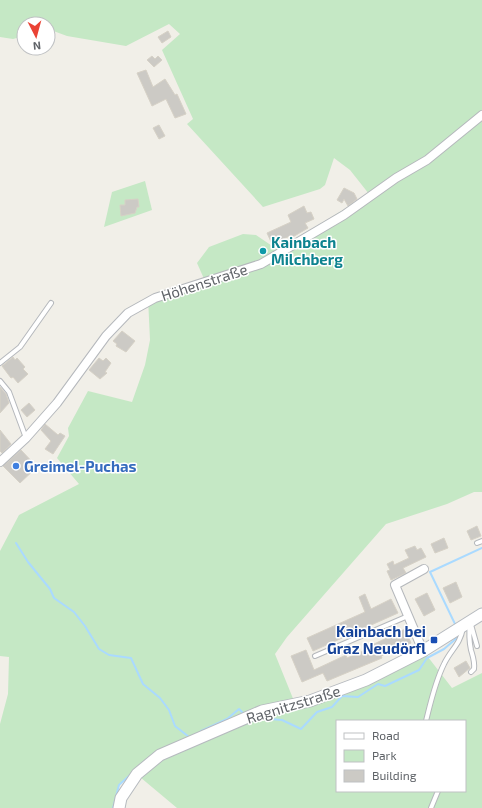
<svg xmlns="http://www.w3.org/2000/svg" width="482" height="808" font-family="'Exo 2',sans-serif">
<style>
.green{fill:#c5e8c5;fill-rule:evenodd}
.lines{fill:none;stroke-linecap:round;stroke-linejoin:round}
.stream{stroke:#aadaff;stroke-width:2}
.building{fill:#cccac5;stroke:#d6d1c6}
.service-casing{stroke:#b5b8bc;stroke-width:6}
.minor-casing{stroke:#b5b8bc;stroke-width:10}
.secondary-casing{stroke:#b6babf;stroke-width:13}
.service{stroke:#fff;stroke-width:4}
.minor{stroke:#fff;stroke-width:8}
.secondary{stroke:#fff;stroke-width:11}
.culture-dot{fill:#0f9aa8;stroke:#fff;stroke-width:1.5}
.shop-dot{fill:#3f7fe0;stroke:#fff;stroke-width:1.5}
.transit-dot{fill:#1a4fb4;stroke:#fff;stroke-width:1.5}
.labels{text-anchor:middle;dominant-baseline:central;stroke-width:3;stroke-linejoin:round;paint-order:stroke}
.culture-label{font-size:15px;font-weight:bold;fill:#0d838f;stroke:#fff;text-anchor:start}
.street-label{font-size:15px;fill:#5f6368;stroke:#fff}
.shop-label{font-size:15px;font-weight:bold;fill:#366cbe;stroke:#fff;text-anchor:start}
.transit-label{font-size:15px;font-weight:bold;fill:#164399;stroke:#fff;text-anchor:end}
</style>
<rect width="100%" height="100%" fill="#f1efe8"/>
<g class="green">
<path d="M 0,0 L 482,0 L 482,492 L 474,492 L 447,504 L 386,524 L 287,637 L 275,654 L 294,701 L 372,674 L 421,648 L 452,688 L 482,673 L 482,808 L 177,808 L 134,772 L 119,785 L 113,808 L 0,808 L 0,724 L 8,694 L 9,657 L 0,656 L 0,551 L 19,515 L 79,484 L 57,458 L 69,436 L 68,428 L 88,391 L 132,402 L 145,365 L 150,340 L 148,298 L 205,281 L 197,263 L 209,247 L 243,234 L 256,235 L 278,250 L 369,194 L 350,170 L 334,158 L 325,185 L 320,189 L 263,207 L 187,124 L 193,119 L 162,50 L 180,34 L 169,24 L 126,46 L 67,36 L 48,29 L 48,24 L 24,24 L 24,36 L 13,39 L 0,37 ZM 337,721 L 465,721 L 465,791 L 337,791 Z"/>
<polygon points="145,181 152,210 104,227 112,192"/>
</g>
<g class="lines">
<g class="stream">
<polyline points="16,543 28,562 50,589 54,598 74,612 85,626 99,649 109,655 131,658 143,684 160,698 169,710 175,726 189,737"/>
<polyline points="455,624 430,572 482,548"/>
<polyline points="258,718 282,720 301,729 317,712 332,707 342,696 358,697 378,684 385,686 419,670 427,658 444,649 458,637 458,635"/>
<polyline points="201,731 227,719 239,709 244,714"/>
<polyline points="113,808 119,785 130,775"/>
</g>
</g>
<g class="building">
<polygon points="168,31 171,37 162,43 158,37"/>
<polygon points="152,56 155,59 158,56 162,60 154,67 147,60"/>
<polygon points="146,70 153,87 165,79 175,95 177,94 186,114 175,118 166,99 152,106 137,73"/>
<polygon points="159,125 165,136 159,139 153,128"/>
<polygon points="344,188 354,193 357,199 348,206 344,199 342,203 337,200"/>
<polygon points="138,199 139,207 137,207 135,213 121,216 120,205 125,205 125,200"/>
<polygon points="304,206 307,213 311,212 314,219 305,223 308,228 291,238 290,236 272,244 267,233 291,222 288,215"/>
<polygon points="122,331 135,341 126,352 116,346 117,344 113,341"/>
<polygon points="13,357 15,360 17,358 25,367 23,369 28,374 18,383 13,377 11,378 2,366"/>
<polygon points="99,358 103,361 106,358 111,363 105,372 107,373 100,379 89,370"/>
<polygon points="0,387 6,394 9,403 0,413"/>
<polygon points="29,403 35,410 27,417 21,410"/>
<polygon points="45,424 58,435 60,433 65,436 53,454 45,449 51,441 41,430"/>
<polygon points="0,430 11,444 2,453 0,451"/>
<polygon points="21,450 37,467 20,483 3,466"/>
<polygon points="477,526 481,536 471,540 467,531"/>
<polygon points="444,538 448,548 435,553 431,544"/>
<polygon points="415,546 417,550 421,548 426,557 403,568 406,573 391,580 387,571 390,570 387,564 393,561 394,565 409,558 405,550"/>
<polygon points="456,582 462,597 450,603 443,588"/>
<polygon points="427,593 435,610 424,616 415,599"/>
<polygon points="365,594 371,609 391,599 398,613 313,651 307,638 365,612 359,597"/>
<polygon points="405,629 411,643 381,656 382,658 327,681 323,673 302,682 291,656 306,650 314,670 346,655 347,658 368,649 368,647"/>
<polygon points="466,661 470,668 459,677 454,668"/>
</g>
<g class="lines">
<g class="service-casing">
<g id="service">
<polyline points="0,363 20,347 51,303"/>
<polyline points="0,381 9,392 26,438"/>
<polyline points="477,543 482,541"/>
<polyline points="315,656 408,616"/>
<path d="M 471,672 L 474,669 C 475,662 473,657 471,650 C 469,641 469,631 470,621 L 477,646"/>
<path d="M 426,721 C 431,701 435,682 444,664 C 451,649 460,645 463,628"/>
<polyline points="431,808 438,791"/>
</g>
</g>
<g class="minor-casing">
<g id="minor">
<polyline points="0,462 26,438 57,403 106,336 128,313 155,298 261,264 344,215 396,178 427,160 482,115"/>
<polyline points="423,651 395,585 424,569"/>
</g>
</g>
<g class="secondary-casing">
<polyline id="secondary" points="119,808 121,798 137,774 160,755 262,711 310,701 366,680 423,651 482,614"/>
</g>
<use href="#service" class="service"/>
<use href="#minor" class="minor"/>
<use href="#secondary" class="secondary"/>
</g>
<circle class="culture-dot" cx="263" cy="251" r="4"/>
<circle class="shop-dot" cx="16" cy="466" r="4"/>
<rect class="transit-dot" x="430" y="636" width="8" height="8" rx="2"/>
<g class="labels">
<g class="culture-label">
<text x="271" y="242">Kainbach<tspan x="271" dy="17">Milchberg</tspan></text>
</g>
<g class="street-label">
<text transform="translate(204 282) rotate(-18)">Höhenstraße</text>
<text transform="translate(293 704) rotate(-17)">Ragnitzstraße</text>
</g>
<g class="shop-label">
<text x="24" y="466">Greimel-Puchas</text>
</g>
<g class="transit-label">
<text x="426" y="631">Kainbach bei<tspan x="426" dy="17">Graz Neudörfl</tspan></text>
</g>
</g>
<rect x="336" y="720" width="130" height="72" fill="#ffffff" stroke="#bfc1c3"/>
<rect x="344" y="733" width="20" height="6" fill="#ffffff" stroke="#bfc1c3"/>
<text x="372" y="740" font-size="12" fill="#5f6368">Road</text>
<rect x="344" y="750" width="20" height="12" fill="#c5e8c5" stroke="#bfc1c3"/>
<text x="372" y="760" font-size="12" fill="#5f6368">Park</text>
<rect x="344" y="770" width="20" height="12" fill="#cccac5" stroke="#bfc1c3"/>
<text x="372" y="780" font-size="12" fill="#5f6368">Building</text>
<g transform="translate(36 36) rotate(174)"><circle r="19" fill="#ffffff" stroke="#bfc1c3"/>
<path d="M0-3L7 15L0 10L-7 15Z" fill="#ea4335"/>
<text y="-6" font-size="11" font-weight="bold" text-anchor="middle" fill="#5f6368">N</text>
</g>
</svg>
